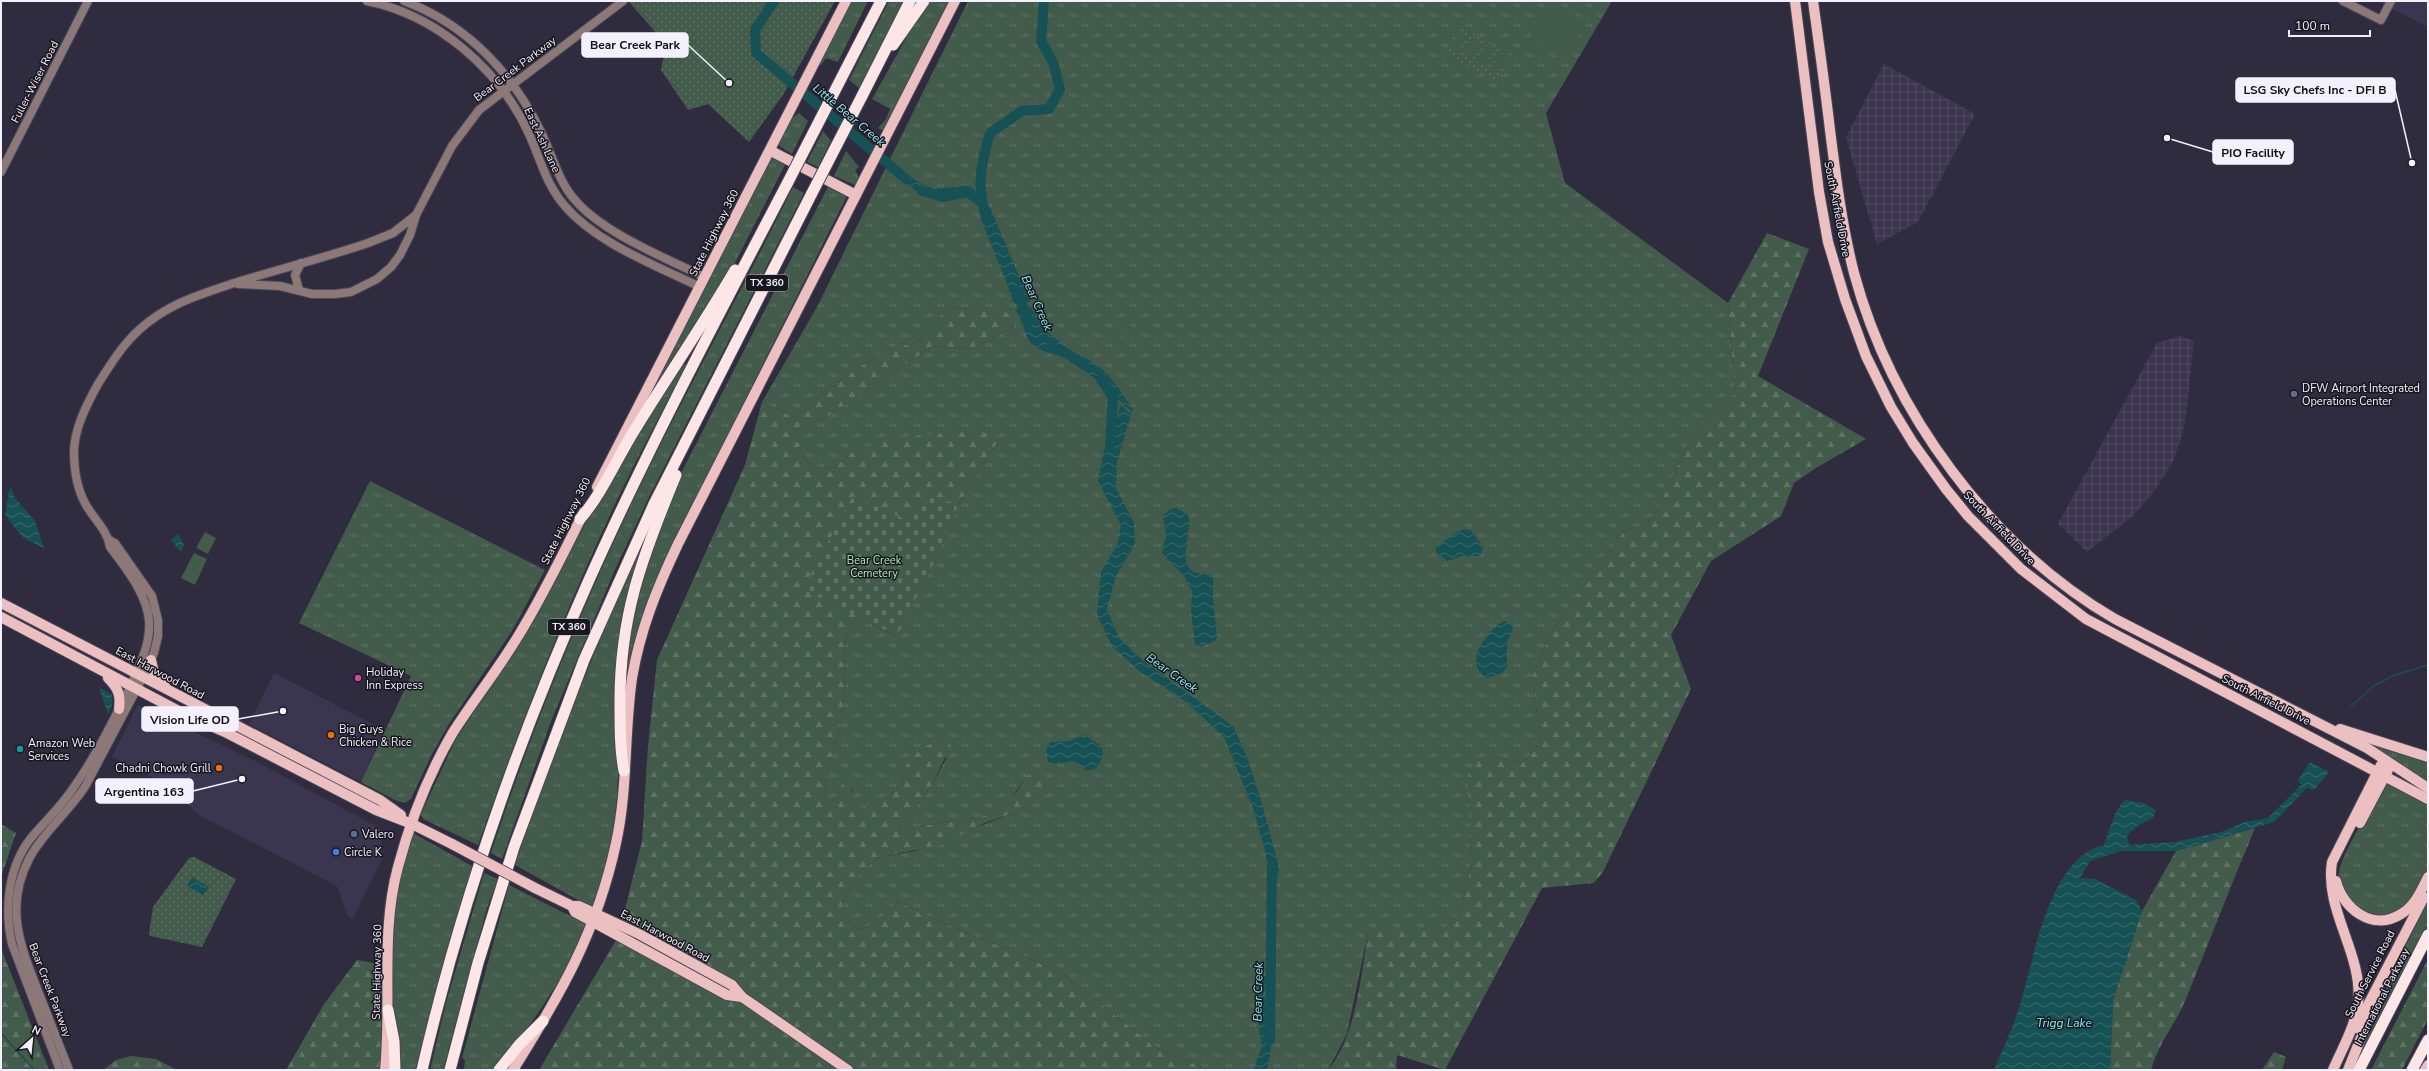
<svg xmlns="http://www.w3.org/2000/svg" width="2429" height="1071" font-family="'Nunito Sans',sans-serif">
<style>
.built{fill:#3b364f}
.industrial{fill:url(#industrial-grid)}
.grass{fill:url(#grass-tufts)}
.forest{fill:url(#forest-firs)}
.cemetery{fill:url(#cemetery-stones)}
.park{fill:url(#park-dots)}
.garden{fill:#435b4a}
.water{fill:url(#water-waves)}
.lines{fill:none;stroke-linecap:round;stroke-linejoin:round}
.stream{stroke:#165255;stroke-width:1.5}
.river{stroke:#165255;stroke-width:10}
.minor-casing{stroke:#4b485a;stroke-width:10}
.major-casing{stroke:#4b485a;stroke-width:12}
.highway-casing{stroke:#4b485a;stroke-width:13}
.minor{stroke:#8d7878;stroke-width:8}
.major{stroke:#ecc0c0;stroke-width:10}
.highway{stroke:#fce6e6;stroke-width:11}
.major-bridge-casing{stroke:#4b485a;stroke-width:12;stroke-linecap:butt}
.highway-bridge-casing{stroke:#4b485a;stroke-width:13;stroke-linecap:butt}
.major-bridge{stroke:#ecc0c0;stroke-width:10}
.highway-bridge{stroke:#fce6e6;stroke-width:11}
.service-dot{fill:#5c6f8a;stroke:#18161f;stroke-width:1.5}
.hotel-dot{fill:#d1479c;stroke:#18161f;stroke-width:1.5}
.food-dot{fill:#e8710a;stroke:#18161f;stroke-width:1.5}
.culture-dot{fill:#0f9aa8;stroke:#18161f;stroke-width:1.5}
.shop-dot{fill:#3f7fe0;stroke:#18161f;stroke-width:1.5}
.labels{text-anchor:middle;dominant-baseline:central;stroke-width:3;stroke-linejoin:round;paint-order:stroke}
.shield{fill:#18161f;stroke:#b2afbb;stroke-width:1}
.shield-label{font-size:10px;font-weight:bold;fill:#f4f1fe}
.street-label{font-size:11px;fill:#f4f1fe;stroke:#18161f}
.poi-label{font-size:11px;fill:#f4f1fe;stroke:#18161f;text-anchor:start}
.park-label{font-size:11px;fill:#abebbd;stroke:#18161f}
.water-label{font-size:12px;font-style:italic;fill:#8debf1;stroke:#18161f}
.leader{fill:none;stroke:#f4f1fe;stroke-width:1.5}
.callout-dot{fill:#f4f1fe;stroke:#18161f;stroke-width:1.5}
.callout{fill:#f4f1fe;stroke:#f4f1fe;stroke-width:1.5}
.callout-label{font-size:12px;text-anchor:middle;font-weight:bold;fill:#111}
</style>
<defs>
<pattern id="industrial-grid" width="8" height="8" patternUnits="userSpaceOnUse"><rect width="8" height="8" fill="#3b364f"/><path d="M0 4h8M4 0v8" fill="none" stroke="#4e4a61"/></pattern>
<pattern id="grass-tufts" width="24" height="20" patternUnits="userSpaceOnUse"><rect width="24" height="20" fill="#435b4a"/><path d="M3 7l-1-3M5 7V3M7 7l1-3M15 17l-1-3M17 17v-4M19 17l1-3" fill="none" stroke="#5f7365"/></pattern>
<pattern id="forest-firs" width="22" height="20" patternUnits="userSpaceOnUse"><rect width="22" height="20" fill="#435b4a"/><path d="M5 1l3.5 6h-7zM16 11l3.5 6h-7z" fill="#5f7365"/></pattern>
<pattern id="cemetery-stones" width="16" height="16" patternUnits="userSpaceOnUse"><rect width="16" height="16" fill="#435b4a"/><path d="M2 7V4a2 2 0 0 1 4 0v3zM10 15v-3a2 2 0 0 1 4 0v3z" fill="#5f7365"/></pattern>
<pattern id="park-dots" width="8" height="8" patternUnits="userSpaceOnUse"><rect width="8" height="8" fill="#435b4a"/><path d="M2 2h.1M6 6h.1" fill="none" stroke="#5f7365" stroke-width="1.8" stroke-linecap="round"/></pattern>
<pattern id="water-waves" width="16" height="10" patternUnits="userSpaceOnUse"><rect width="16" height="10" fill="#165255"/><path d="M0 5q4-4 8 0t8 0" fill="none" stroke="#386b6e"/></pattern>
</defs>
<rect width="100%" height="100%" fill="#302c3f"/>
<g class="built">
<polygon points="2377,1 2428,1 2428,27"/>
<polygon points="274,673 384,730 361,782 249,724"/>
<polygon points="138,705 259,763 381,829 382,858 353,919 348,917 337,886 199,815 174,791 138,769 112,757"/>
</g>
<g class="industrial">
<polygon points="1884,64 1975,114 1918,222 1877,244 1846,137"/>
<polygon points="2180,336 2194,341 2185,424 2174,460 2156,489 2134,515 2087,552 2058,524 2157,343"/>
</g>
<g class="grass">
<polygon points="850,1 868,1 838,62 826,58 821,65 818,63"/>
<polygon points="889,1 903,1 859,88 849,80"/>
<polygon points="927,1 951,1 884,131 878,128 886,119 890,109 872,99"/>
<path d="M 968,1 L 1612,1 L 1546,113 L 1565,183 L 1728,303 L 1735,394 L 1690,440 L 1657,510 L 1647,524 L 1625,530 L 1575,598 L 1549,637 L 1533,675 L 1540,744 L 1522,763 L 1494,757 L 1470,827 L 1471,864 L 1461,910 L 1444,930 L 1368,933 L 1347,1034 L 1328,1070 L 1209,1070 L 1158,1049 L 1066,976 L 1020,954 L 961,931 L 897,902 C 887,912 873,929 857,929 L 846,917 L 842,903 L 860,871 L 880,857 L 915,851 L 1016,812 L 1038,797 L 1059,787 L 1024,778 C 1019,790 1010,798 1003,810 L 990,815 L 898,830 L 932,785 L 947,757 L 901,775 L 904,780 C 892,800 870,810 846,805 L 847,797 L 853,789 L 841,786 L 834,802 L 824,798 C 827,764 841,733 844,699 C 847,673 837,637 858,617 L 896,636 L 936,559 L 958,505 L 998,441 L 854,450 L 833,469 C 807,470 797,454 798,429 L 828,416 L 933,346 L 969,349 L 996,337 L 1017,324 L 973,309 L 947,307 L 933,329 L 910,346 L 901,343 L 864,364 L 820,395 L 795,418 L 762,402 L 817,307 Z"/>
<polygon points="799,113 808,121 792,154 778,145 791,116 794,117"/>
<polygon points="823,131 831,141 818,167 807,162"/>
<polygon points="846,151 859,167 855,170 859,178 855,185 834,176"/>
<polygon points="772,157 786,163 736,261 638,419 770,159"/>
<polygon points="829,185 846,195 846,198 682,526 626,697 624,656 632,606 677,481"/>
<path d="M 793,187 L 804,193 L 648,499 L 614,572 L 552,719 L 502,859 L 491,853 C 522,758 559,664 600,572 C 658,441 729,316 793,187 Z"/>
<path d="M 683,362 L 686,365 C 663,410 639,454 617,500 C 564,612 519,728 478,845 L 423,819 L 421,814 L 456,739 L 530,628 L 620,458 Z"/>
<polygon points="370,481 545,570 512,631 449,724 432,754 411,799 405,803 397,801 361,782 411,676 299,623"/>
<path d="M 638,553 L 641,555 L 624,613 L 617,797 L 611,846 L 596,901 L 594,906 L 589,906 L 515,865 C 550,759 592,655 638,553 Z"/>
<polygon points="2359,737 2428,759 2428,782"/>
<path d="M 2389,783 L 2428,805 L 2428,871 L 2412,901 L 2395,914 L 2375,917 L 2351,906 C 2347,898 2340,887 2339,878 C 2336,860 2375,802 2385,784 Z"/>
<path d="M 413,833 L 472,866 L 415,1070 L 397,1070 C 397,1042 394,1015 392,987 C 389,934 396,883 413,833 Z"/>
<polygon points="484,873 498,879 487,908 443,1070 430,1070 446,1003"/>
<path d="M 509,885 L 586,924 C 565,979 532,1024 495,1070 L 464,1070 L 465,1060 L 462,1058 Z"/>
<polygon points="2428,901 2428,924 2353,1070 2390,978"/>
</g>
<g class="forest">
<path d="M 1767,233 L 1809,249 L 1758,376 L 1866,439 L 1816,468 L 1794,483 L 1781,516 L 1711,561 L 1671,635 L 1691,689 L 1603,872 L 1594,883 L 1542,888 L 1445,1070 L 1397,1055 L 1396,1070 L 1328,1070 C 1356,1037 1361,975 1368,933 L 1386,929 L 1444,930 L 1461,910 L 1471,864 L 1468,775 L 1478,761 L 1494,757 L 1522,763 L 1540,744 L 1533,675 L 1549,637 L 1575,598 L 1625,530 L 1647,524 L 1657,510 L 1690,440 L 1735,394 L 1728,303 Z"/>
<path d="M 947,307 L 973,309 L 1002,307 L 1017,324 L 996,337 L 969,349 L 933,346 L 828,416 L 798,429 C 797,454 807,470 833,469 L 854,450 L 902,437 L 980,430 L 998,441 L 958,505 L 936,559 L 897,636 L 858,617 C 837,637 847,673 844,699 C 841,733 827,764 824,798 L 834,802 L 841,786 L 849,779 L 854,782 L 846,805 C 870,810 892,800 904,780 L 901,775 C 914,752 920,747 945,738 L 951,745 L 932,785 L 898,830 L 990,815 L 1003,810 L 1009,800 L 1019,789 L 1024,778 L 1036,771 L 1057,780 L 1059,787 L 1038,797 L 1016,812 L 985,823 L 941,845 L 880,857 L 860,871 L 842,903 L 846,917 L 857,929 C 873,929 887,912 897,902 L 961,931 L 1020,954 L 1066,976 L 1158,1049 L 1209,1070 L 539,1070 L 618,937 L 642,841 L 648,746 L 657,660 L 745,465 L 762,402 L 795,418 L 820,395 L 864,364 L 901,343 L 910,346 C 927,335 936,324 947,307 Z"/>
<polygon points="1,824 16,833 1,877"/>
<path d="M 2255,828 C 2231,885 2209,942 2186,999 C 2175,1025 2159,1042 2151,1070 L 2110,1070 L 2113,1000 L 2142,911 L 2176,851 Z"/>
<polygon points="1,948 49,1070 1,1070"/>
<polygon points="2428,959 2428,1019 2402,1070 2371,1070"/>
<polygon points="357,960 374,963 382,990 381,1070 286,1070 324,1004"/>
<polygon points="2274,1052 2286,1057 2282,1070 2262,1070"/>
<polygon points="131,1056 156,1059 177,1070 103,1070 116,1060"/>
</g>
<polygon class="cemetery" points="926,495 958,505 936,559 897,636 803,589 853,496 911,522"/>
<g class="park">
<polygon points="835,1 783,95 749,142 708,104 688,110 661,70 666,44 629,2"/>
<polygon points="1459,26 1512,54 1498,82 1444,53"/>
<polygon points="194,857 236,879 202,947 150,936 149,933 153,907 189,858"/>
</g>
<g class="garden">
<polygon points="1548,1 1585,21 1565,61 1528,40"/>
<polygon points="1459,31 1467,35 1458,53 1450,49"/>
<polygon points="1472,38 1480,42 1472,59 1463,55"/>
<polygon points="1485,45 1494,49 1485,66 1477,62"/>
<polygon points="1499,52 1507,56 1498,73 1490,69"/>
<polygon points="1119,322 1129,323 1132,329 1131,332 1112,340 1107,339 1108,330"/>
<polygon points="205,532 216,538 208,554 196,548"/>
<polygon points="194,553 207,559 195,585 181,578"/>
</g>
<g class="water">
<polygon points="898,169 920,183 934,189 972,185 973,192 929,195 916,191 894,174"/>
<path d="M 989,205 L 1030,302 L 1014,304 C 1004,272 989,244 979,212 Z"/>
<path d="M 1031,307 L 1043,328 L 1066,347 L 1060,356 C 1019,345 1032,338 1015,309 Z"/>
<path d="M 1076,353 C 1109,369 1113,381 1133,409 L 1132,412 C 1111,394 1094,374 1069,361 Z"/>
<polygon points="1121,405 1131,414 1117,462 1116,488 1134,523 1135,544 1116,576 1107,609 1119,638 1142,660 1233,726 1247,757 1263,807 1279,867 1277,880 1270,877 1264,847 1253,808 1224,737 1185,701 1139,671 1112,646 1097,615 1101,572 1117,545 1121,525 1098,481 1104,451"/>
<polygon points="10,486 15,498 35,521 44,548 23,538 5,515"/>
<path d="M 1176,508 L 1188,515 C 1193,530 1178,561 1192,571 C 1197,575 1207,573 1213,576 L 1213,601 L 1217,636 L 1216,640 L 1201,647 L 1195,644 L 1191,611 L 1192,591 L 1184,576 L 1162,553 L 1166,535 L 1163,516 L 1170,509 Z"/>
<polygon points="1465,529 1472,531 1483,548 1480,556 1463,556 1447,561 1436,552 1436,547 1457,532"/>
<polygon points="178,534 184,544 181,552 171,540"/>
<path d="M 1504,621 L 1510,623 L 1513,628 L 1507,643 L 1507,667 L 1502,673 L 1487,678 C 1462,664 1486,631 1504,621 Z"/>
<polygon points="99,687 112,695 112,705 108,714"/>
<polygon points="1085,735 1102,747 1103,755 1097,768 1087,771 1073,761 1057,764 1048,762 1046,750 1050,742 1068,741"/>
<path d="M 2310,762 L 2329,772 L 2314,790 L 2307,788 L 2274,822 L 2176,851 L 2121,851 L 2090,861 L 2080,878 L 2095,879 L 2136,900 L 2142,911 L 2113,1000 L 2110,1070 L 1994,1070 C 2003,1049 2013,1027 2020,1005 C 2034,959 2049,857 2104,845 C 2110,829 2113,812 2125,800 L 2143,803 L 2156,810 L 2153,818 L 2139,825 L 2127,835 L 2129,845 L 2175,842 L 2221,832 L 2245,822 L 2268,818 L 2301,785 L 2298,780 Z"/>
<polygon points="192,877 209,887 203,895 187,886"/>
<polygon points="1264,976 1267,976 1264,993 1273,1037 1267,1070 1254,1070 1262,1045 1259,1031 1257,991"/>
</g>
<g class="lines">
<g class="stream">
<polyline points="2351,706 2375,685 2395,675 2428,665"/>
<polyline points="1,1033 34,1070"/>
</g>
<g class="river">
<polyline points="774,1 755,30 756,53 906,179"/>
<polyline points="922,191 943,197 968,192 981,202"/>
<path d="M 988,221 C 975,188 981,165 990,133 L 1022,111 L 1049,109 L 1060,89 L 1053,62 L 1041,41 L 1044,1"/>
<polyline points="1017,291 1028,321"/>
<polyline points="1051,347 1068,354 1084,365"/>
<polyline points="1101,379 1113,397 1110,445"/>
<polyline points="1270,1040 1272,866"/>
</g>
<g class="minor-casing">
<g id="minor">
<path d="M 367,1 C 437,15 500,70 529,134 C 540,158 546,184 564,205 C 596,243 655,265 700,287"/>
<path d="M 404,1 C 466,24 513,73 541,132 C 552,154 558,181 575,200 C 603,233 664,257 704,277"/>
<polyline points="2343,1 2381,20 2391,1"/>
<polyline points="1,172 88,1"/>
<polyline points="238,284 280,286 312,294 335,294 351,292 377,279 391,267 400,255 410,235 416,215 452,146 479,110 623,1"/>
<polyline points="299,290 295,275 301,263"/>
<path d="M 60,1070 L 12,944 C 4,909 8,867 31,838 C 46,820 62,806 74,787 C 96,756 113,721 130,687 C 139,666 151,644 149,621 C 147,594 125,567 110,547 C 108,531 94,519 86,505 C 77,489 74,471 74,452 C 74,429 87,404 98,384 C 110,365 123,344 140,329 C 169,303 199,295 234,283 C 279,269 324,258 368,243 L 393,233 L 416,215"/>
<path d="M 69,1070 C 59,1045 50,1021 40,996 C 21,948 3,907 30,857 C 45,830 70,811 86,785 L 143,677 L 154,653 L 158,636 L 158,620 L 152,596 L 115,543 L 109,540"/>
</g>
</g>
<g class="major-casing">
<g id="major">
<polyline points="1795,1 1819,192 1828,242 1845,299 1866,356 1891,407 1913,443 1946,489 1968,516 2021,569 2086,619 2428,799"/>
<path d="M 1813,1 C 1819,44 1825,87 1830,130 C 1836,178 1842,226 1854,273 C 1891,411 1991,547 2115,619 L 2367,748 L 2428,788"/>
<polyline points="771,151 856,195"/>
<polyline points="597,487 846,1"/>
<polyline points="1,603 380,800 401,815"/>
<polyline points="1,617 188,716 227,733 376,810 412,824 452,844"/>
<polyline points="151,660 154,673 165,686"/>
<path d="M 108,678 C 118,688 121,695 119,709"/>
<polyline points="2340,729 2428,757"/>
<polyline points="2360,823 2388,770"/>
<path d="M 2336,881 C 2343,909 2373,932 2401,914 C 2415,906 2421,891 2428,877"/>
<polyline points="535,888 572,906 579,906 639,934 732,985 742,997 848,1070"/>
<polyline points="572,906 575,912 727,995 742,997"/>
<polyline points="2356,1028 2424,897"/>
<path d="M 385,1070 C 392,1003 380,933 398,867 C 410,822 429,774 452,734 C 473,701 497,671 517,638 C 542,598 563,554 584,512"/>
<path d="M 513,1070 C 560,995 597,932 616,843 C 628,789 624,733 632,678 C 640,630 657,588 678,544 L 955,1"/>
<path d="M 2333,1070 C 2342,1049 2355,1027 2358,1004 C 2364,955 2324,911 2332,862 L 2381,765"/>
<polyline points="2348,1070 2378,996"/>
<polyline points="2425,1070 2428,1065"/>
</g>
</g>
<g class="highway-casing">
<g id="highway">
<polyline points="893,45 924,1"/>
<polyline points="845,71 881,1"/>
<polyline points="862,96 910,1"/>
<path d="M 580,519 C 602,494 616,460 634,431 C 667,377 703,325 735,270"/>
<path d="M 624,771 C 620,750 620,729 620,707 C 619,617 642,557 676,475"/>
<polyline points="388,1010 394,1041 395,1070"/>
<path d="M 422,1070 C 461,902 519,737 589,580 C 649,446 720,312 788,182"/>
<polyline points="450,1070 478,963 514,847 584,660 654,504 812,193"/>
<polyline points="499,1070 519,1045 543,1021"/>
<polyline points="2359,1070 2428,935"/>
<polyline points="2412,1070 2428,1040"/>
</g>
</g>
<use href="#minor" class="minor"/>
<use href="#major" class="major"/>
<use href="#highway" class="highway"/>
<g class="major-bridge-casing">
<polyline id="major-bridge" points="452,844 535,888"/>
</g>
<g class="highway-bridge-casing">
<g id="highway-bridge">
<polyline points="788,182 845,71"/>
<polyline points="812,193 862,96"/>
</g>
</g>
<use href="#major-bridge" class="major-bridge"/>
<use href="#highway-bridge" class="highway-bridge"/>
</g>
<g class="service-dot">
<circle cx="2294" cy="394" r="4"/>
<circle cx="354" cy="834" r="4"/>
</g>
<circle class="hotel-dot" cx="358" cy="678" r="4"/>
<g class="food-dot">
<circle cx="331" cy="735" r="4"/>
<circle cx="219" cy="768" r="4"/>
</g>
<circle class="culture-dot" cx="20" cy="749" r="4"/>
<circle class="shop-dot" cx="336" cy="852" r="4"/>
<g class="labels">
<g class="shield">
<rect x="746" y="275" width="42" height="16" rx="3"/>
<rect x="548" y="619" width="42" height="16" rx="3"/>
</g>
<g class="shield-label">
<text x="767" y="283">TX 360</text>
<text x="569" y="627">TX 360</text>
</g>
<g class="street-label">
<text transform="translate(515 69) rotate(-37)">Bear Creek Parkway</text>
<text transform="translate(35 82) rotate(-63)">Fuller-Wiser Road</text>
<text transform="translate(542 140) rotate(65)">East Ash Lane</text>
<text transform="translate(1837 209) rotate(79)">South Airfield Drive</text>
<text transform="translate(714 233) rotate(-63)">State Highway 360</text>
<text transform="translate(566 521) rotate(-63)">State Highway 360</text>
<text transform="translate(1999 528) rotate(46)">South Airfield Drive</text>
<text transform="translate(160 673) rotate(28)">East Harwood Road</text>
<text transform="translate(2266 700) rotate(27)">South Airfield Drive</text>
<text transform="translate(665 936) rotate(28)">East Harwood Road</text>
<text transform="translate(377 972) rotate(-89)">State Highway 360</text>
<text transform="translate(2370 974) rotate(-63)">South Service Road</text>
<text transform="translate(50 990) rotate(69)">Bear Creek Parkway</text>
<text transform="translate(2382 997) rotate(-63)">International Parkway</text>
</g>
<g class="poi-label">
<text x="2302" y="388">DFW Airport Integrated<tspan x="2302" dy="13">Operations Center</tspan></text>
<text x="366" y="672">Holiday<tspan x="366" dy="13">Inn Express</tspan></text>
<text x="339" y="729">Big Guys<tspan x="339" dy="13">Chicken &amp; Rice</tspan></text>
<text x="28" y="743">Amazon Web<tspan x="28" dy="13">Services</tspan></text>
<text x="211" y="768" text-anchor="end">Chadni Chowk Grill</text>
<text x="362" y="834">Valero</text>
<text x="344" y="852">Circle K</text>
</g>
<g class="park-label">
<text x="874" y="560">Bear Creek<tspan x="874" dy="13">Cemetery</tspan></text>
</g>
<g class="water-label">
<text transform="translate(849 115) rotate(40)">Little Bear Creek</text>
<text transform="translate(1037 303) rotate(66)">Bear Creek</text>
<text transform="translate(1172 673) rotate(35)">Bear Creek</text>
<text transform="translate(1258 992) rotate(-89)">Bear Creek</text>
<text x="2064" y="1023">Trigg Lake</text>
</g>
</g>
<path class="leader" d="M729 83L688 45M2412 163L2395 90M2167 138L2213 152M283 711L238 719M242 779L193 791"/>
<g class="callout-dot">
<circle cx="729" cy="83" r="4"/>
<circle cx="2412" cy="163" r="4"/>
<circle cx="2167" cy="138" r="4"/>
<circle cx="283" cy="711" r="4"/>
<circle cx="242" cy="779" r="4"/>
</g>
<g class="callout">
<rect x="582" y="33" width="106" height="24" rx="4"/>
<rect x="2236" y="78" width="159" height="24" rx="4"/>
<rect x="2213" y="140" width="80" height="24" rx="4"/>
<rect x="142" y="707" width="96" height="24" rx="4"/>
<rect x="96" y="779" width="97" height="24" rx="4"/>
</g>
<g class="callout-label">
<text x="635" y="49">Bear Creek Park</text>
<text x="2315" y="94">LSG Sky Chefs Inc - DFI B</text>
<text x="2253" y="157">PIO Facility</text>
<text x="190" y="724">Vision Life OD</text>
<text x="144" y="796">Argentina 163</text>
</g>
<rect width="2429" height="1071" fill="none" stroke="#f4f1fe" stroke-width="4"/>
<g transform="translate(32 1039) rotate(27)" stroke="#18161f" stroke-width="3" paint-order="stroke">
<path d="M0-3L7 15L0 10L-7 15Z" fill="#f4f1fe"/>
<text y="-6" font-size="11" font-weight="bold" text-anchor="middle" fill="#f4f1fe">N</text>
</g>
<path d="M2289 30v6h81v-6" fill="none" stroke="#f4f1fe" stroke-width="2"/>
<text x="2295" y="30" font-size="12" fill="#f4f1fe" stroke="#18161f" stroke-width="3" paint-order="stroke">100 m</text>
</svg>
